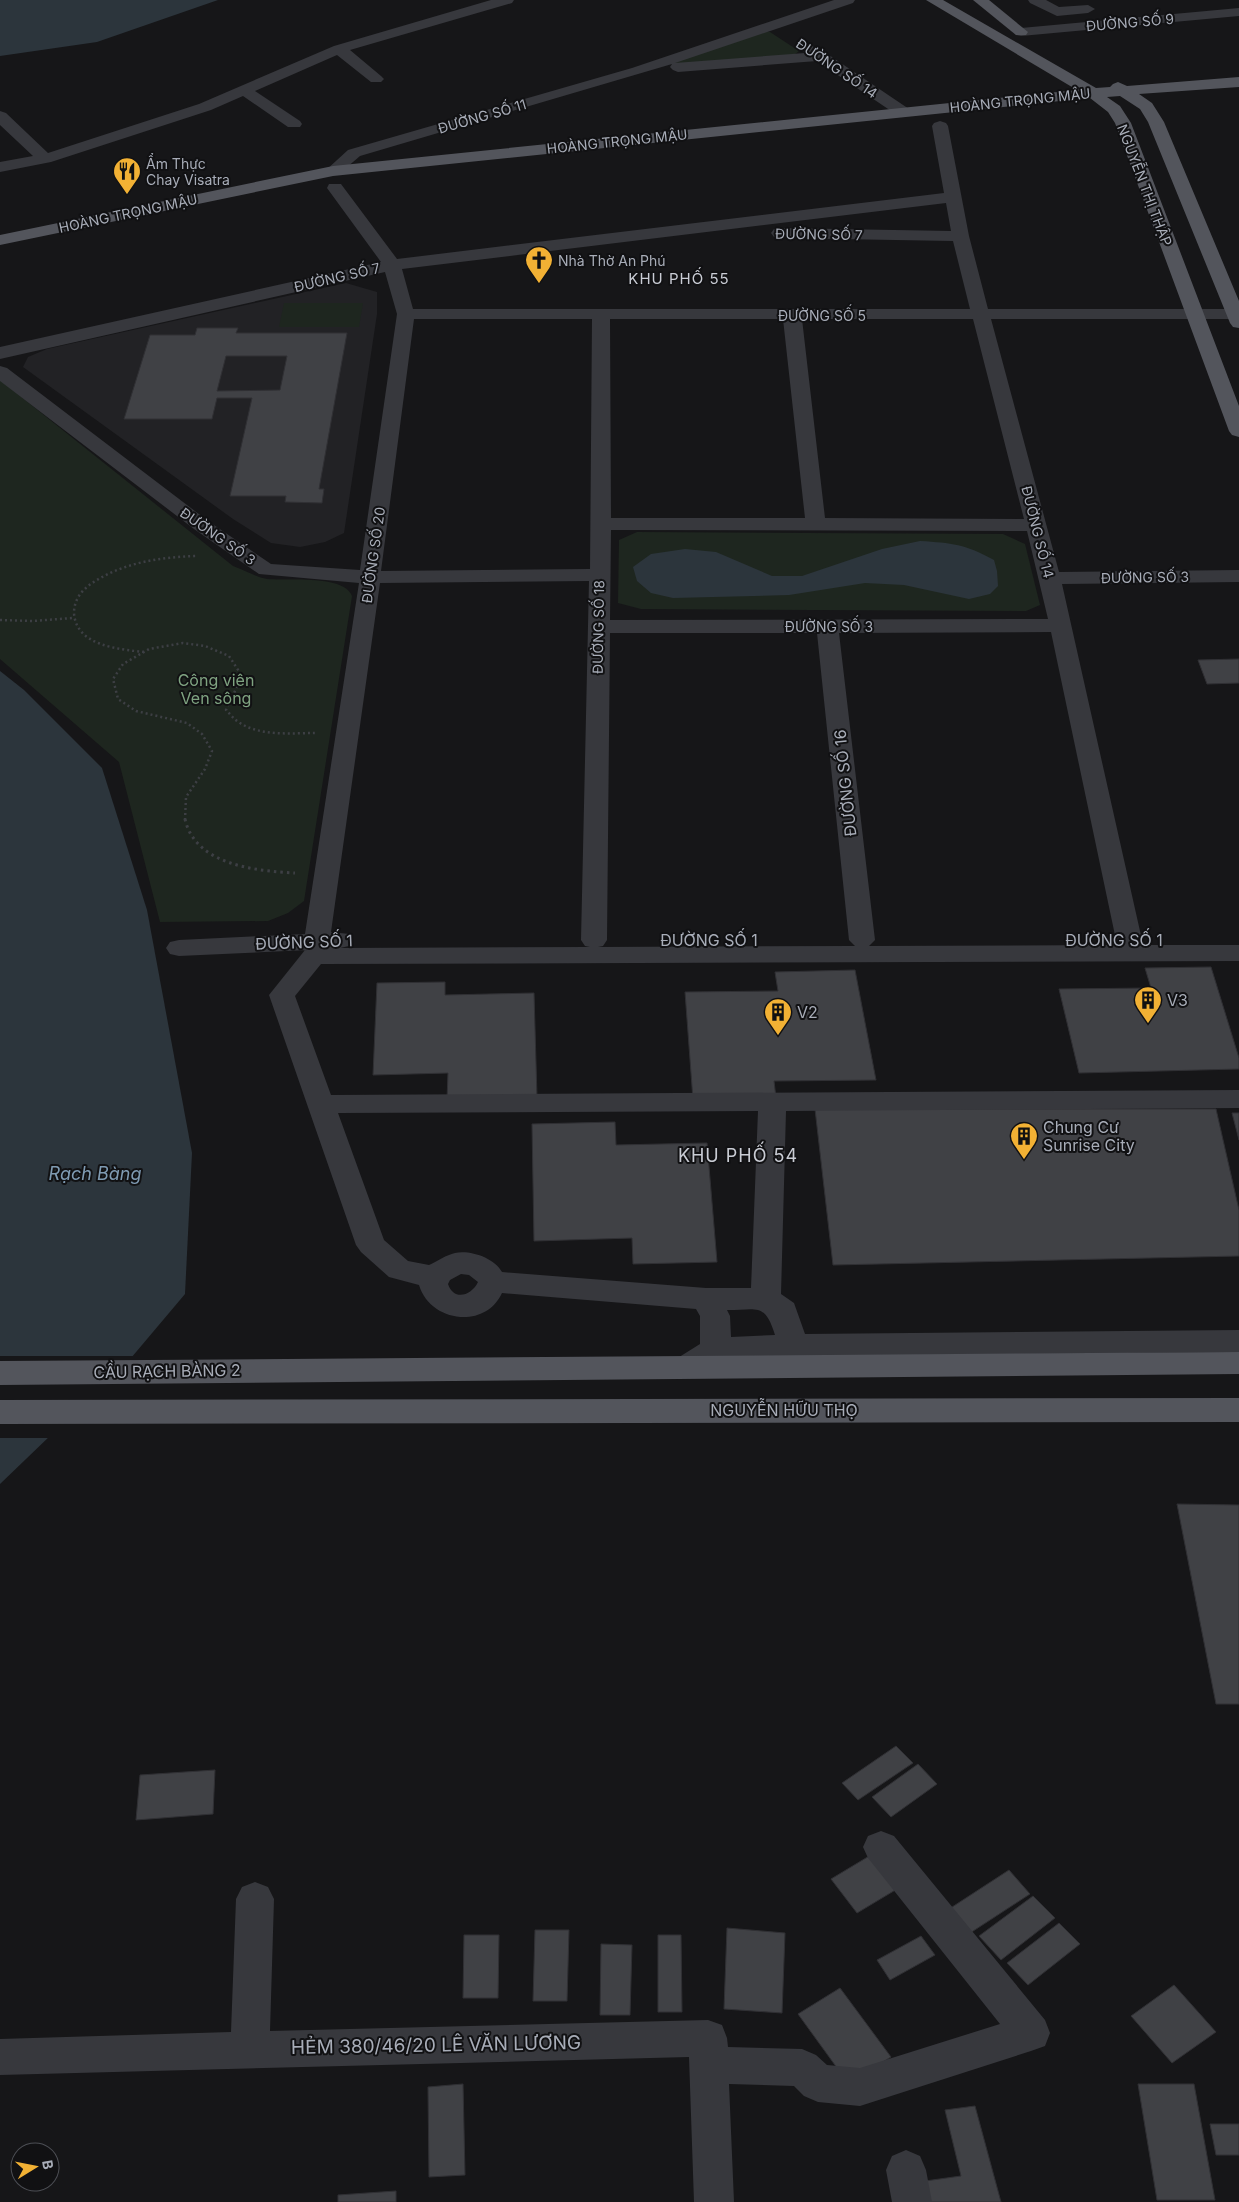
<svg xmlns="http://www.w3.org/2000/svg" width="1239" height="2202" font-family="Inter,sans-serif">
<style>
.built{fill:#222225}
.green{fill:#1e261f}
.water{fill:#2c353c}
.pier{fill:#161618}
.building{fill:#404145;stroke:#303034;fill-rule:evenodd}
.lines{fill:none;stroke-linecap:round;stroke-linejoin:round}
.path-far1{stroke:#3d3f44;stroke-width:2.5;stroke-dasharray:2 3;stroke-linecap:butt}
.path{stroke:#3d3f44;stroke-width:3;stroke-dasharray:2.5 4;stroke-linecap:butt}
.minor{fill:#37383d;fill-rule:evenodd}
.major{fill:#53555c;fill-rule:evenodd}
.labels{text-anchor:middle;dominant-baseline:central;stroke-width:4;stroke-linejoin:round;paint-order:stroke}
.far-street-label{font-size:14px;fill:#a8adb8;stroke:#111113}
.far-poi-label{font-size:14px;fill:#a8adb8;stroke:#111113;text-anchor:start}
.far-neighbourhood-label{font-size:15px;letter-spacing:1px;fill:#c9ccd4;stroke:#111113}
.park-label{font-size:16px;fill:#7fa381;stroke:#111113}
.street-label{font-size:16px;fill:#a8adb8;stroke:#111113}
.poi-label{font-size:16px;fill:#a8adb8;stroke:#111113;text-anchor:start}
.neighbourhood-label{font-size:18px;letter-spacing:1px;fill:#c9ccd4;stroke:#111113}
.water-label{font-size:18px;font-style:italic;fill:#7f9bb3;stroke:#111113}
.near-street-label{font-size:19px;fill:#a8adb8;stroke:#111113}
</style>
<rect width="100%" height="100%" fill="#161618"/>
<polygon class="built" points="346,283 377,292 377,314 344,533 325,542 300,547 271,543 233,519 23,367 28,357 47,349"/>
<g class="green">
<polygon points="762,31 770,32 799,51 794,55 673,65 670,63"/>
<polygon points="284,303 363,303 359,327 279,327"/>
<path d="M 0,380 L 233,566 C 244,570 256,577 267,579 C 287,581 344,574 352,596 L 304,901 L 288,913 L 268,921 L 160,922 L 119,762 L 0,659 Z"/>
<polygon points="637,532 1003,534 1025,544 1040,605 1026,611 641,609 618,603 619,540"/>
</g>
<g class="water">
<polygon points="0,0 218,0 97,42 0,56"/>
<path d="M 920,541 C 952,543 965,544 994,560 L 997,571 L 998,586 L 990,594 L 969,599 L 904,585 L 865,583 L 789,595 L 673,598 L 651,593 L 637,581 L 633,567 L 651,554 L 685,549 L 716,552 L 772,576 L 802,576 L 882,549 Z"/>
<polygon points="0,671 24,690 102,768 147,910 192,1153 185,1294 131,1358 0,1484"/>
</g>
<polygon class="pier" points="0,1356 136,1356 51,1438 0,1438"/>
<g class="building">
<path d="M 197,328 L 238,328 L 236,333 L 347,333 L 319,489 L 324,489 L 322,503 L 285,502 L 286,496 L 230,496 L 252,398 L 217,398 L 212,419 L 124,419 L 150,335 L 195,335 ZM 226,356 L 287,356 L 280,390 L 217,391 Z"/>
<polygon points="1239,659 1239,683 1207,684 1198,660"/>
<polygon points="1211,967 1239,1058 1239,1069 1079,1073 1059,989 1151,988 1145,968"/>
<polygon points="855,970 876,1080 774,1081 776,1098 693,1100 685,992 778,991 775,972"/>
<polygon points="445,982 445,995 534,993 537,1098 447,1100 448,1073 373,1075 377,983"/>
<polygon points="815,1109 1216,1109 1239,1210 1239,1256 833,1265"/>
<polygon points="1232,1113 1239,1113 1239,1140"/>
<polygon points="615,1122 616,1145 707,1143 717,1262 633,1264 632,1238 534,1241 532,1124"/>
<polygon points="1177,1504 1239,1505 1239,1704 1216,1704"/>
<polygon points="896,1746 913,1763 858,1800 842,1783"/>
<polygon points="918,1764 937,1784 891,1817 872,1797"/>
<polygon points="215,1770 213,1814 136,1820 140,1775"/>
<polygon points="871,1855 897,1889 857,1913 831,1879"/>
<polygon points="1009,1870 1030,1894 967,1935 946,1911"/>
<polygon points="1033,1896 1055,1918 1001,1960 979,1936"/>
<polygon points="1059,1923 1080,1944 1028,1985 1007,1963"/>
<polygon points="727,1928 785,1933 782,2013 724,2009"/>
<polygon points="535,1930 569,1930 567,2001 533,2001"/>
<polygon points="464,1935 499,1935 498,1998 463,1998"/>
<polygon points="658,1935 681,1935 682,2012 658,2012"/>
<polygon points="921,1936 935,1955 890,1980 877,1960"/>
<polygon points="601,1944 632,1945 630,2015 600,2015"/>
<polygon points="1174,1985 1216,2032 1172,2063 1131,2016"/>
<polygon points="840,1988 891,2057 848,2083 798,2014"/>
<polygon points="463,2084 465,2175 429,2177 428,2087"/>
<polygon points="1138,2084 1194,2084 1215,2200 1157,2200"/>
<polygon points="975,2106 1001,2202 923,2202 918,2182 961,2176 945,2110"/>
<polygon points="1210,2124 1239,2124 1239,2155 1216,2155"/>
<polygon points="396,2191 396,2202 338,2202 338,2195"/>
</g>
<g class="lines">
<g class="path-far1">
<polyline points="0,620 32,621 73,618"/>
<path d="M 144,652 C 118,649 76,646 74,613 C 74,597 85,587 97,580 C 127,562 162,557 197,556"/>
<path d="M 185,820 L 186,797 L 205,769 L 212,751 L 202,734 L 187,723 L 136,711 L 118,699 L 113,679 L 123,664 L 149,649 L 183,643 L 205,646 L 229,656 L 242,676 L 226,710 C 230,714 233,718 237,721 C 259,737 291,733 316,733"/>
</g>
<path class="path" d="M 185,819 C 195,865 256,871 295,873"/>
<g class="minor">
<polygon points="491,0 514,0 512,3 350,50 381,76 384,79 381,82 371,82 337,55 255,91 300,121 302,124 300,127 288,127 243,96 211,110 51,162 0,172 0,162 33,156 0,125 0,111 6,113 48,153 199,104 334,46"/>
<polygon points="834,0 855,0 853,3 675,63 805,53 799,47 801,44 806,43 826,53 909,109 911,112 909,115 897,115 817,61 678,72 673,70 670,67 672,64 360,156 339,174 327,174 325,171 348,150 632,68"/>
<polygon points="1028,0 1046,0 1059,7 1088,5 1095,9 1088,13 1057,16 1030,3"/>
<polygon points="1239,8 1239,16 1021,36 1016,35 1014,32 1016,29 1021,28"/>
<path d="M 940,121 L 946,123 L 948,126 L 969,236 L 988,309 L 1239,309 L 1239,319 L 991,319 L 1059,572 L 1239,570 L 1239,582 L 1062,584 L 1142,940 L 1138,945 L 1239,945 L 1239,961 L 321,964 L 295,996 L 331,1095 L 1239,1090 L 1239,1108 L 786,1111 L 781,1294 L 794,1303 L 805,1334 L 1239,1330 L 1239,1352 L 812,1356 L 814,1362 L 810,1370 L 799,1373 L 788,1370 L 782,1357 L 731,1360 L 731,1367 L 727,1375 L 716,1378 L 705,1375 L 703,1372 L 687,1378 L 676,1375 L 672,1367 L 676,1359 L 700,1344 L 700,1316 L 696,1309 L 502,1293 C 485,1330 430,1322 419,1285 L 389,1277 L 361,1252 L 356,1245 L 269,995 L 305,950 L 308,950 L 179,956 L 170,954 L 166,948 L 170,942 L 179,940 L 305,934 L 359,583 L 259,574 L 194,529 L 0,381 L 0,366 L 7,368 L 208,521 L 271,564 L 360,570 L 397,314 L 385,272 L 0,359 L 0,347 L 381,262 L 327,188 L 329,184 L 341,184 L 397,259 L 944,193 L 932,126 L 934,123 ZM 946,203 L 951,231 L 780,228 L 774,229 L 771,233 L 774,237 L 780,238 L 953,241 L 970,309 L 413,309 L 402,269 ZM 414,319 L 592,319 L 590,569 L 381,571 ZM 610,319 L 783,319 L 805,518 L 611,518 ZM 802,319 L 973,319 L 1024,519 L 825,518 ZM 611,530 L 1027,531 L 1048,619 L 610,620 ZM 589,581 L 581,940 L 585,946 L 590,947 L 340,948 L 349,946 L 353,940 L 349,934 L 331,932 L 380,583 ZM 1051,632 L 1116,940 L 1120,945 L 869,946 L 875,940 L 839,633 ZM 610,633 L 817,633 L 849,940 L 855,946 L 598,947 L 603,946 L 607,940 ZM 758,1111 L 751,1288 L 706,1288 L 502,1272 C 494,1258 471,1250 455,1253 C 446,1255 438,1261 429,1265 L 408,1261 L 384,1240 L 338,1113 ZM 461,1274 L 469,1275 L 478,1282 C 472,1295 454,1302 448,1284 L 450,1280 ZM 727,1310 C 757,1310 765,1302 775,1335 L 731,1337 L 730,1316 Z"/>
<polygon points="881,1831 894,1836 1045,2020 1050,2033 1045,2046 1031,2051 860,2106 818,2102 804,2096 794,2086 729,2084 734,2202 694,2202 689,2057 0,2075 0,2039 231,2032 236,1899 242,1887 255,1882 268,1887 274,1899 270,2031 708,2020 722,2025 727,2038 728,2047 802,2049 816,2055 827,2065 860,2068 1000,2024 868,1858 863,1847 868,1836"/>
<polygon points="906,2150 920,2156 926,2170 932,2202 892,2202 886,2170 892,2156"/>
</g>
<g class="major">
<polygon points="926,0 943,0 1096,88 1110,87 1113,84 1118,82 1127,86 1239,77 1239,87 1139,94 1152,103 1164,122 1239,301 1239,328 1233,327 1230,323 1148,122 1140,109 1120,96 1107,97 1120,106 1131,123 1239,406 1239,437 1232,435 1229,431 1115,123 1108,112 1090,98 333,176 0,245 0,235 333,166 1077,90"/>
<polygon points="973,0 989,0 1028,32 1026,35 1016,35"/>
<polygon points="1239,1352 1239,1374 0,1385 0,1361"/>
<polygon points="1239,1398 1239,1422 0,1424 0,1400"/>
</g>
</g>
<defs>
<g id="restaurant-pin" transform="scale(1.4375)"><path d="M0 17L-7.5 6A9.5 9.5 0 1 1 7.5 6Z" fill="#f2b134" stroke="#111113"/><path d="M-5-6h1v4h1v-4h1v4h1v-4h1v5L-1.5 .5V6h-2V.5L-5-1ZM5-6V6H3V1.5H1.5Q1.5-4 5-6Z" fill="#111"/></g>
<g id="church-pin" transform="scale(1.4375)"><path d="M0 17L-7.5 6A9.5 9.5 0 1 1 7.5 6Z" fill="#f2b134" stroke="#111113"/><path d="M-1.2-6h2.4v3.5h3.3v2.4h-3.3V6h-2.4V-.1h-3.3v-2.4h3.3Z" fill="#111"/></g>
<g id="building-pin" transform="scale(1.4375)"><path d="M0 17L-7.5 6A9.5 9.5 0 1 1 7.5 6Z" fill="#f2b134" stroke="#111113"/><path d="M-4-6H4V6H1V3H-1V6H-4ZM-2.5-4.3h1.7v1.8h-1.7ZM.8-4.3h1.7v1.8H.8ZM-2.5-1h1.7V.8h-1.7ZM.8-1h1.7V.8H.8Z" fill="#111"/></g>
</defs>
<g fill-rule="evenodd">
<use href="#restaurant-pin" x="127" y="171"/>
<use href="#church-pin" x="539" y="260"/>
<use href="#building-pin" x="1148" y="1000"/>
<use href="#building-pin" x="778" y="1012"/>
<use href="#building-pin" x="1024" y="1136"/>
</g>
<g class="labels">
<g class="far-street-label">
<text transform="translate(1130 22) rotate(-5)">ĐƯỜNG SỐ 9</text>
<text transform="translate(837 68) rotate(34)">ĐƯỜNG SỐ 14</text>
<text transform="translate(1020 100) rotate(-6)">HOÀNG TRỌNG MẬU</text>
<text transform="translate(482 116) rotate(-16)">ĐƯỜNG SỐ 11</text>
<text transform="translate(617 141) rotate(-6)">HOÀNG TRỌNG MẬU</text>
<text transform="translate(1145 185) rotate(69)">NGUYỄN THỊ THẬP</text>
<text transform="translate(128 213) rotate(-12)">HOÀNG TRỌNG MẬU</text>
<text transform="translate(819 234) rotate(1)">ĐƯỜNG SỐ 7</text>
<text transform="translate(337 277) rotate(-13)">ĐƯỜNG SỐ 7</text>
<text x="822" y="315">ĐƯỜNG SỐ 5</text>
<text transform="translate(1038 532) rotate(76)">ĐƯỜNG SỐ 14</text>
<text transform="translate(218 536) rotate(35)">ĐƯỜNG SỐ 3</text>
<text transform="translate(373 555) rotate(-82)">ĐƯỜNG SỐ 20</text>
<text transform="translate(1145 577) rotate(-1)">ĐƯỜNG SỐ 3</text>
<text x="829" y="626">ĐƯỜNG SỐ 3</text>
<text transform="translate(598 627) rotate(-89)">ĐƯỜNG SỐ 18</text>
</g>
<g class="far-poi-label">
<text x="146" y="163">Ẩm Thực<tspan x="146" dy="16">Chay Visatra</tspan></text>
<text x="558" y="260">Nhà Thờ An Phú</text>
</g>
<g class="far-neighbourhood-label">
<text x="679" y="278">KHU PHỐ 55</text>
</g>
<g class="park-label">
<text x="216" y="680">Công viên<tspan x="216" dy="18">Ven sông</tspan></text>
</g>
<g class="street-label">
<text transform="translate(845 783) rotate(-96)">ĐƯỜNG SỐ 16</text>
<text x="709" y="940">ĐƯỜNG SỐ 1</text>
<text x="1114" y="940">ĐƯỜNG SỐ 1</text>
<text transform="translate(304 942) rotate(-2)">ĐƯỜNG SỐ 1</text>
<text transform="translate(167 1371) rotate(-1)">CẦU RẠCH BÀNG 2</text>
<text x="784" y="1410">NGUYỄN HỮU THỌ</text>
</g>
<g class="poi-label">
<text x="1167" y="1000">V3</text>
<text x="797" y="1012">V2</text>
<text x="1043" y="1127">Chung Cư<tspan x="1043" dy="18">Sunrise City</tspan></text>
</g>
<g class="neighbourhood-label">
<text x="738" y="1155">KHU PHỐ 54</text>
</g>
<g class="water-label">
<text x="95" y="1173">Rạch Bàng</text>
</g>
<g class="near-street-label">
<text transform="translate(436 2045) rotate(-1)">HẺM 380/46/20 LÊ VĂN LƯƠNG</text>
</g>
</g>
<g transform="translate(35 2167) rotate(80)"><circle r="24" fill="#111113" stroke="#4d4f55"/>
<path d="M0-4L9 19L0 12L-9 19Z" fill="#f2b134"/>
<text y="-8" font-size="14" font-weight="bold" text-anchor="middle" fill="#a8adb8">B</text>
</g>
</svg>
